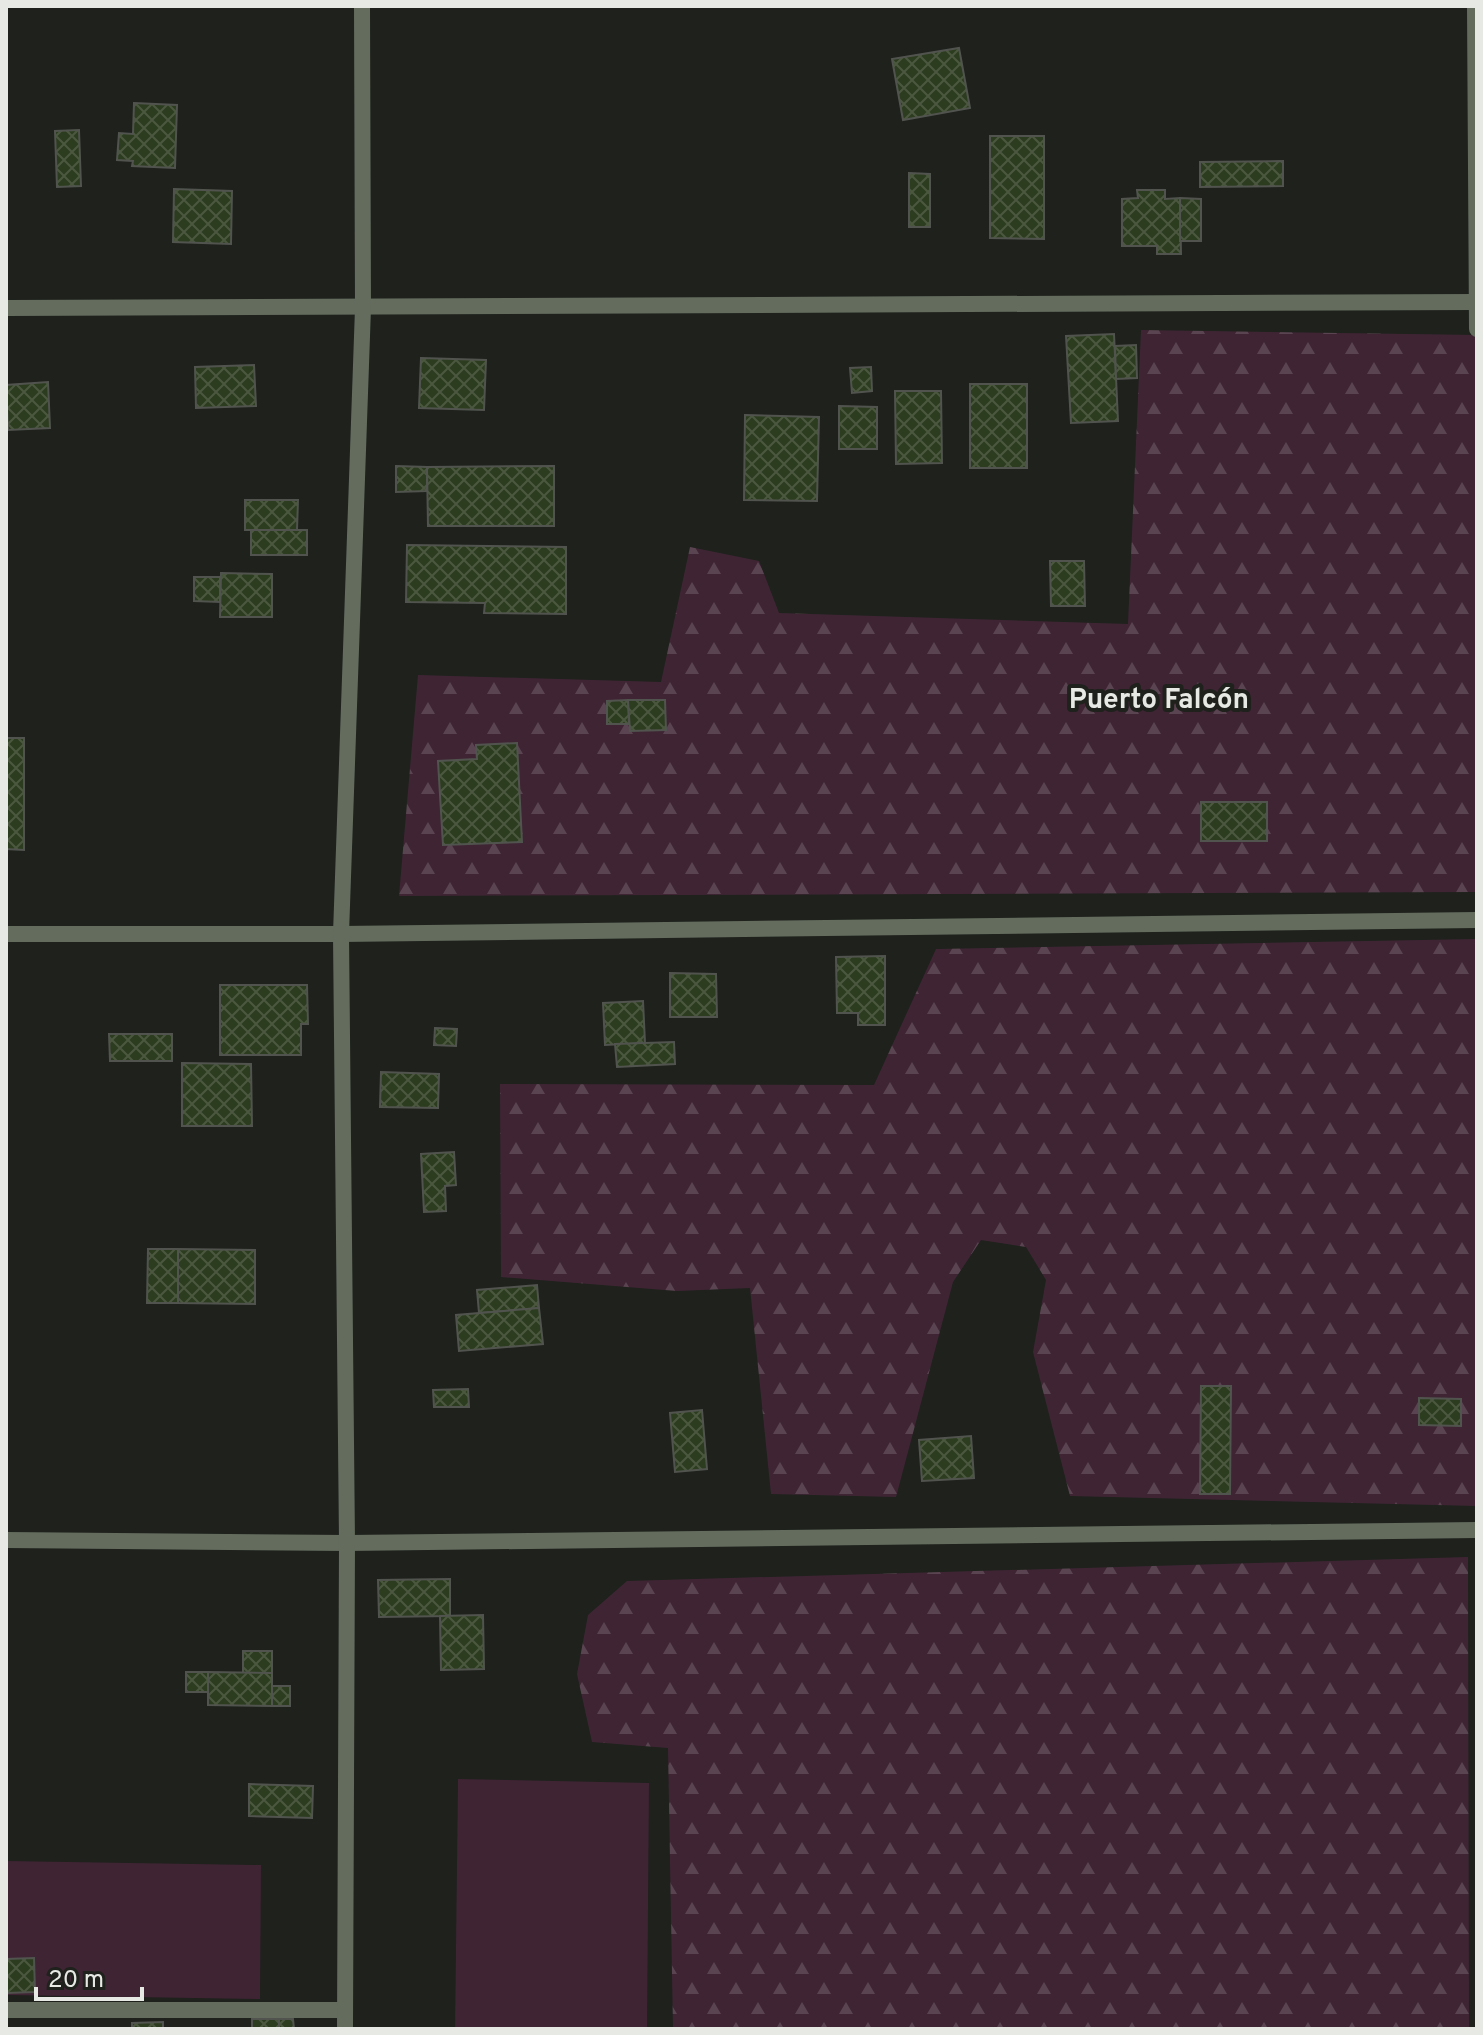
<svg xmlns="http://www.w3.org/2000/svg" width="1483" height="2035" font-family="Overpass,sans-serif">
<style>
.forest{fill:url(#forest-firs)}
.pitch{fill:#3f2434}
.building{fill:url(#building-cross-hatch);stroke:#51544e;stroke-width:2}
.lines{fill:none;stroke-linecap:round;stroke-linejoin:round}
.minor{stroke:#646c5e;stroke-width:16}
.labels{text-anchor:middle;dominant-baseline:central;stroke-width:8;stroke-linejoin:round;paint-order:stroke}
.quarter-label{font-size:28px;font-weight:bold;fill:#e7e9e5;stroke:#1e211c}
</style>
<defs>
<pattern id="forest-firs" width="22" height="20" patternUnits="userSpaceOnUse" patternTransform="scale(2)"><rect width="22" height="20" fill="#3f2434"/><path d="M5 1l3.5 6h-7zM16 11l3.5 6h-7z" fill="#5b4451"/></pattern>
<pattern id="building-cross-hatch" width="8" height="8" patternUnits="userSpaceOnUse" patternTransform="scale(2)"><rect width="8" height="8" fill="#2c3c1f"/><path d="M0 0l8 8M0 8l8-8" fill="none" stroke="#4b583f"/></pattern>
</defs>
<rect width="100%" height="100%" fill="#1e211c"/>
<g class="forest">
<polygon points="1141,330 1477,335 1477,892 399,896 418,675 661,682 690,547 759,561 779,613 1128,624"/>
<polygon points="1477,939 1477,1506 1070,1496 1033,1352 1046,1280 1026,1247 981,1240 953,1282 896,1497 771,1494 750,1288 677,1291 501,1277 500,1084 874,1085 936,949"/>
<polygon points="1468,1557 1469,2029 673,2029 668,1748 592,1742 577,1674 588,1615 627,1581"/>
</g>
<g class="pitch">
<polygon points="458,1779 649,1783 647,2029 455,2029"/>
<polygon points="6,1861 261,1865 260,1999 6,1995"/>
</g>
<g class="building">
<polygon points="959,48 970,108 903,120 892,59"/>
<polygon points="134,103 177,105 175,168 132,166 133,161 117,160 119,133 133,134"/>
<polygon points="79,130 81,186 57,187 55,131"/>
<polygon points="990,136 1044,136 1044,239 990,238"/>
<polygon points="1283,161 1283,186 1200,187 1200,162"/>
<polygon points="909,173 930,174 930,227 909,227"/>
<polygon points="174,189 232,191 231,244 173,242"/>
<polygon points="1137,190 1165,190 1165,199 1180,198 1181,254 1157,254 1157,246 1122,246 1122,199 1138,198"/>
<polygon points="1180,198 1201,199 1201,241 1180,241"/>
<polygon points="1114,334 1118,421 1071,423 1066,336"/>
<polygon points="1136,345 1137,378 1116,379 1115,346"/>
<polygon points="421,358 486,360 484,410 419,408"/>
<polygon points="254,365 256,406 196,408 195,367"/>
<polygon points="871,367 872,391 852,393 850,368"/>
<polygon points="48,382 50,428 8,430 6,385"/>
<rect x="970" y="384" width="57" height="84"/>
<polygon points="895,391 941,391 942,463 896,464"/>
<polygon points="839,406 877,407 877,449 839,449"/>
<polygon points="745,415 819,417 817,501 744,500"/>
<polygon points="396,466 427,467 427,491 396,492"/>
<polygon points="554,466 554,526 428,526 427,467"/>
<polygon points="245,500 298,500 297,530 245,530"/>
<rect x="251" y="530" width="56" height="25"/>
<polygon points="407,545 566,547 566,614 484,613 485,603 406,602"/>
<polygon points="1050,561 1084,561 1085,606 1051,606"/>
<polygon points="221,573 272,574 272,617 220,617"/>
<polygon points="194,577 220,577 220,602 194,601"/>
<polygon points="628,700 629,724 607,724 607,701"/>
<polygon points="628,700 665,700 666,730 630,731"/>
<polygon points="6,738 24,738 24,850 6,849"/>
<polygon points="517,743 522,842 443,845 438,761 477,759 476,745"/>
<rect x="1201" y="802" width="66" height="39"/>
<polygon points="885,956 885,1025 858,1025 858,1013 837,1013 836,957"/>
<polygon points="670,973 716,974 717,1017 670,1017"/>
<polygon points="220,985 307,985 308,1024 301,1024 301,1055 220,1055"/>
<polygon points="643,1001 645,1043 605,1045 603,1003"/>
<polygon points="435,1028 457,1029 456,1046 434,1045"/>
<polygon points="109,1034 172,1034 172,1061 110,1061"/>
<polygon points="674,1042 675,1064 617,1067 615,1044"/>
<polygon points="182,1063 251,1064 252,1126 182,1126"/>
<polygon points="381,1072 439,1074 438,1108 380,1107"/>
<polygon points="454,1152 456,1185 445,1186 446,1211 424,1212 421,1154"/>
<polygon points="148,1249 178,1249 178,1303 147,1303"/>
<polygon points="178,1249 255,1250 255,1304 178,1303"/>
<polygon points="537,1285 539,1308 479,1313 477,1290"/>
<polygon points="539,1308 543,1344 459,1351 456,1315"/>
<polygon points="1201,1386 1231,1386 1230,1494 1200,1494"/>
<polygon points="468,1389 469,1407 434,1407 433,1390"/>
<polygon points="1419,1398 1461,1399 1461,1426 1419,1425"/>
<polygon points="702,1410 707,1469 675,1472 670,1413"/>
<polygon points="971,1436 974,1478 922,1481 919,1440"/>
<polygon points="450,1579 450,1616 379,1617 378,1580"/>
<polygon points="483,1615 484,1669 441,1670 440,1616"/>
<rect x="243" y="1651" width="29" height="22"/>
<rect x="186" y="1672" width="22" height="20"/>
<polygon points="208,1672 272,1673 272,1706 208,1705"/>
<rect x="272" y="1686" width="18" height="20"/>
<polygon points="249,1784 313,1786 312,1818 249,1816"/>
<polygon points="34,1958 35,1992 6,1993 6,1959"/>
<rect x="252" y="2019" width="27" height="10"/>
<polygon points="279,2019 293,2019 294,2029 279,2029"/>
<polygon points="163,2022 163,2029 132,2029 132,2023"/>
</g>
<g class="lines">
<g class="minor">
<polyline points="1475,6 1477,329"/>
<polyline points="6,308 1477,302"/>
<polyline points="6,934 341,934 1477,920"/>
<polyline points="6,1540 347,1543 1477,1530"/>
<polyline points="6,2010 345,2010"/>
<polyline points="345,2029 347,1543 341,934 363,308 362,6"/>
</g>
</g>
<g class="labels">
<g class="quarter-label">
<text x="1159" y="701">Puerto Falcón</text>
</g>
</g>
<rect width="1483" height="2035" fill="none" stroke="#e7e9e5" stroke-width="16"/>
<path d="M36 1987v12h106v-12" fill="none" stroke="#e7e9e5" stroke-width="4"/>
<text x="48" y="1987" font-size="24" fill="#e7e9e5" stroke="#1e211c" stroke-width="6" paint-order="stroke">20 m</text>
</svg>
